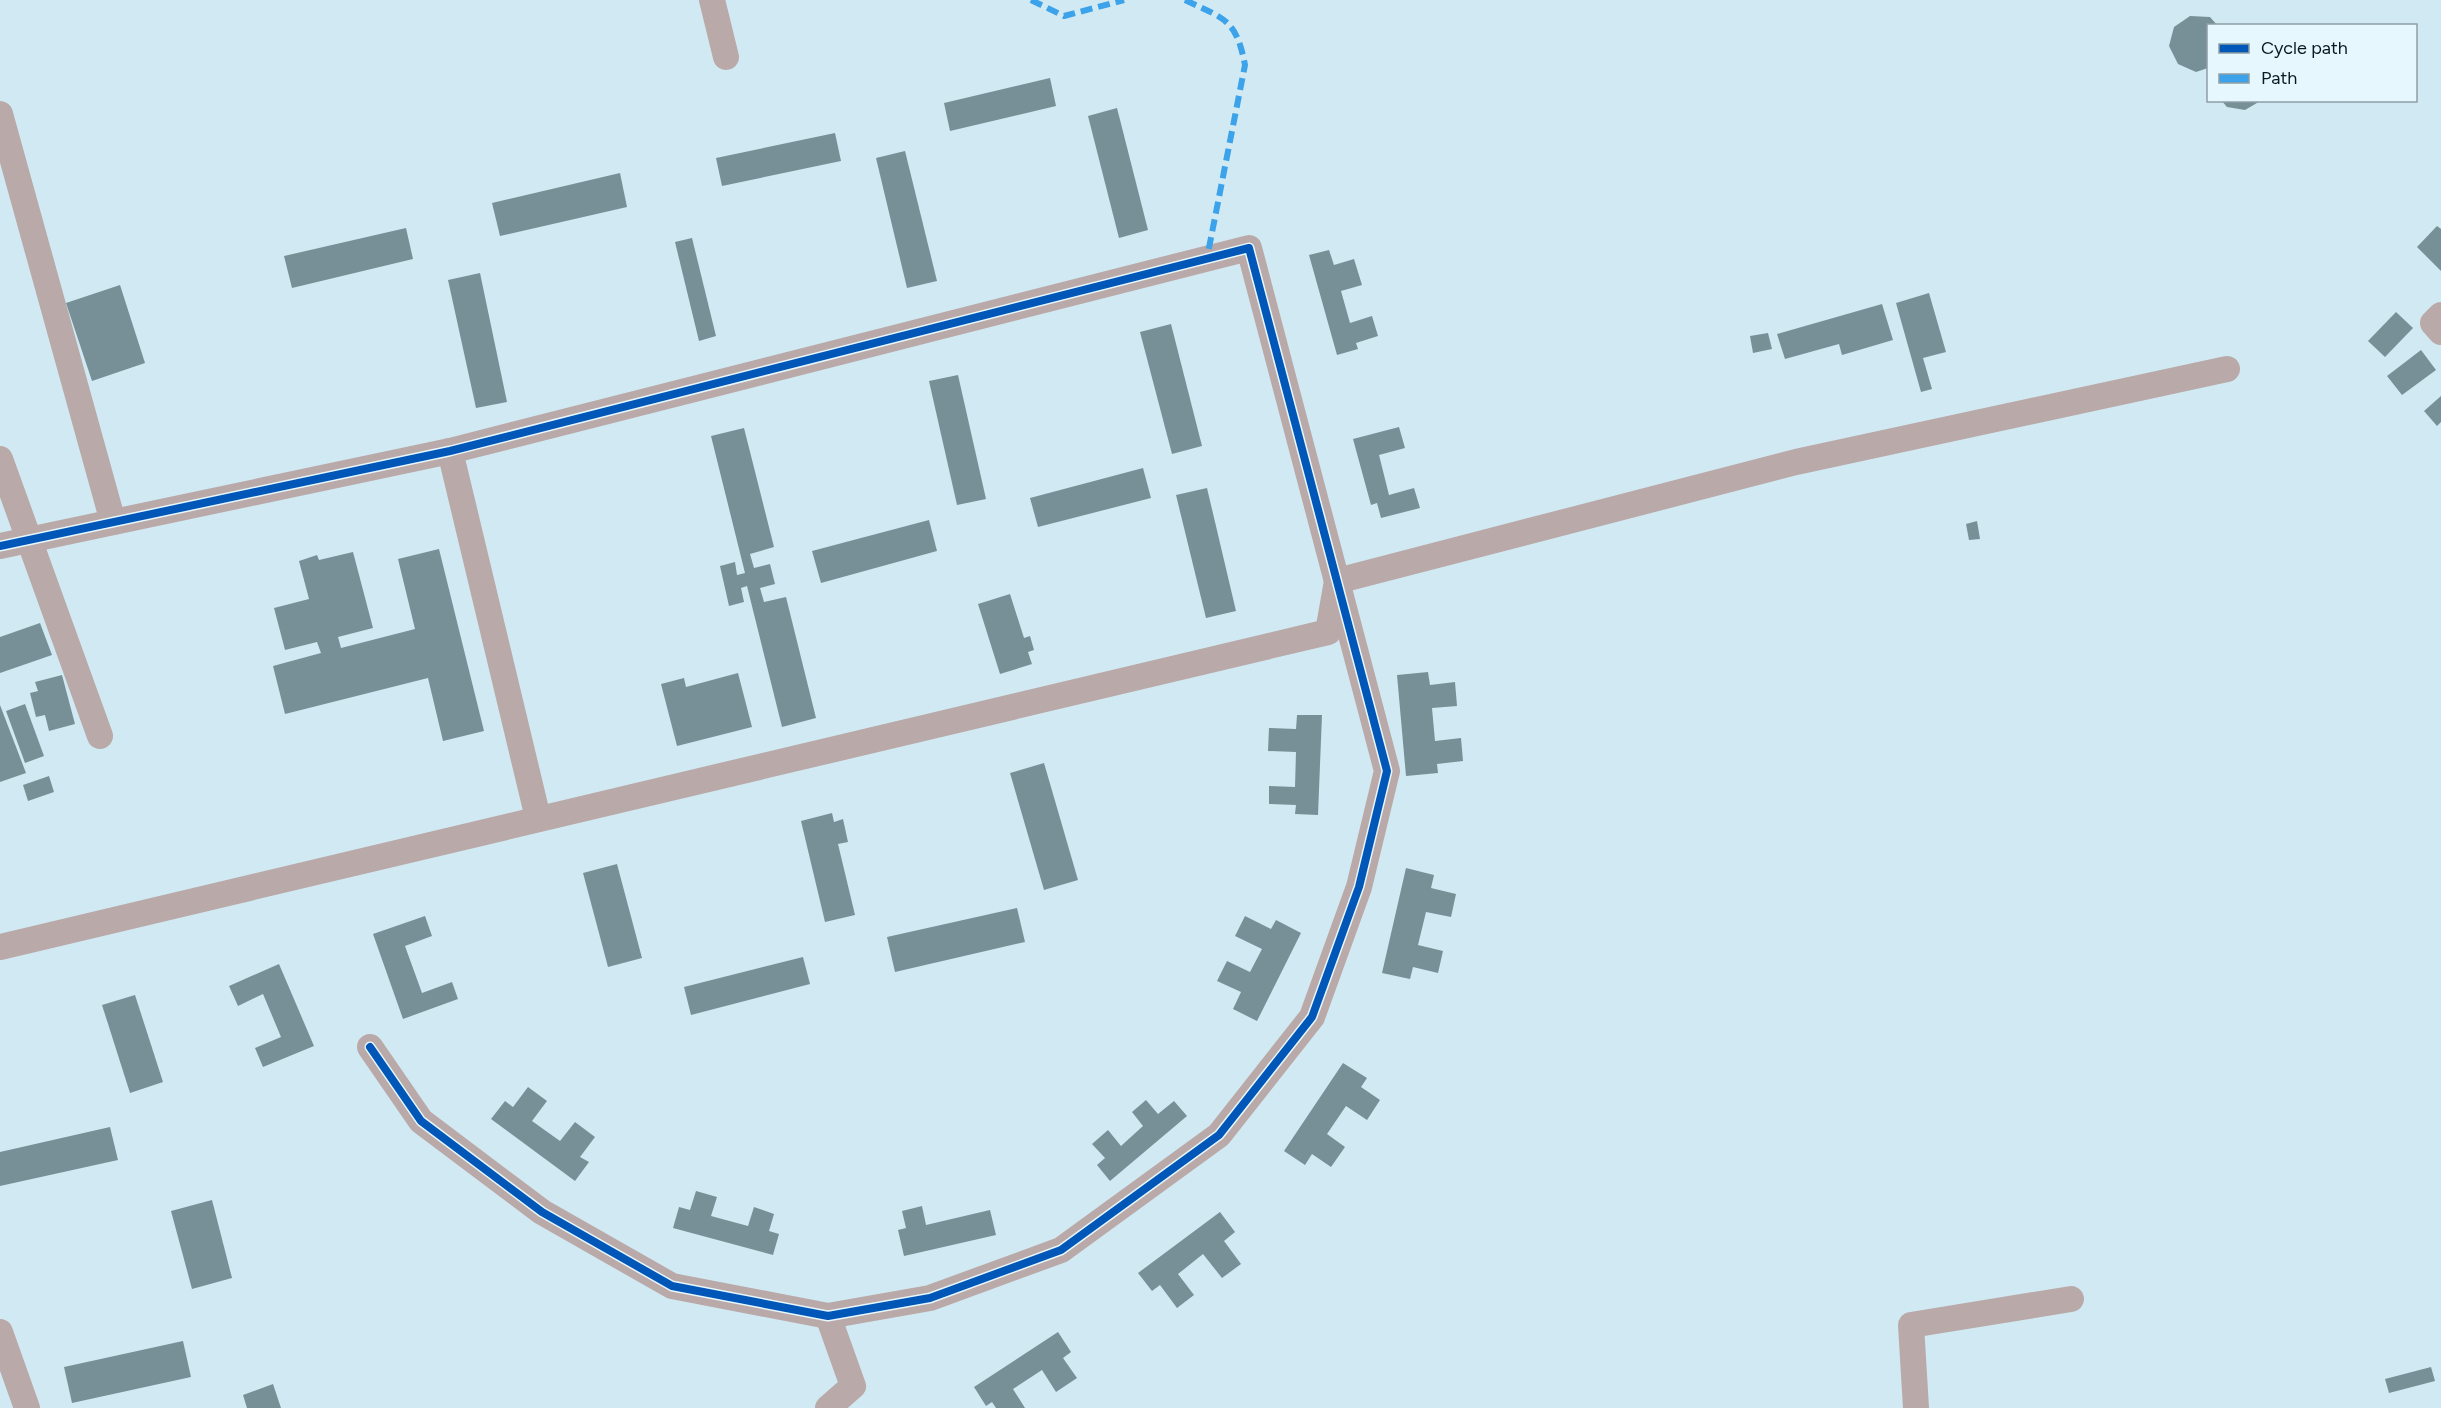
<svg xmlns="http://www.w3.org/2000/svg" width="2441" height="1408" font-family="Figtree,sans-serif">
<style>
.building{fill:#779098}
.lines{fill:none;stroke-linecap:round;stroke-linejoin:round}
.minor{stroke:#b9a9a8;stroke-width:26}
.quiet{stroke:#3ca2ea;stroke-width:6;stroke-dasharray:12 6;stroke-linecap:butt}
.cycleway-casing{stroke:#e7f7fe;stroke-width:11}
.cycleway{stroke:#0057b8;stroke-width:8}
</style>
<rect width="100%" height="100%" fill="#d1e9f2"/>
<g class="building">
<polygon points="2190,16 2210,17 2218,26 2208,26 2208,68 2196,72 2178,64 2169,46 2174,27"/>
<polygon points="1050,78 1056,106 950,131 944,103"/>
<polygon points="2221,100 2262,100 2245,110 2227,107"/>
<polygon points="1117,108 1148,230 1119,238 1088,116"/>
<polygon points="835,133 841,161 722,186 716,158"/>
<polygon points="905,151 937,281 907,288 876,158"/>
<polygon points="620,173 627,207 500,236 492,203"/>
<polygon points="2437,226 2441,229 2441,271 2417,247"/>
<polygon points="406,228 413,259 292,288 284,256"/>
<polygon points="692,238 716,336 699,341 675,242"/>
<polygon points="1329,250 1334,265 1354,259 1362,285 1341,291 1350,323 1372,316 1378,336 1356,343 1358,349 1337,355 1309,255"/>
<polygon points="480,273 507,402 476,408 448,280"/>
<polygon points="120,285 145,363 92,381 66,303"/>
<polygon points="1929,293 1946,352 1923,358 1932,389 1921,392 1896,303"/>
<polygon points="1882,304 1893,340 1842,355 1839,344 1785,359 1777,334"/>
<polygon points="2396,312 2413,328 2385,357 2368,341"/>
<polygon points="1171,324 1202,446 1172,454 1140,332"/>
<polygon points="1768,333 1772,349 1753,353 1750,336"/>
<polygon points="2421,350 2436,370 2402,395 2387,376"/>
<polygon points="958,375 986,499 957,505 929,381"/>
<polygon points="2441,396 2441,422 2437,426 2424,411"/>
<polygon points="1399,427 1405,448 1379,455 1389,495 1414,488 1420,508 1381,518 1377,503 1371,505 1353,439"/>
<polygon points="744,428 774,547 750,554 754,568 770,564 775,584 760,588 764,602 786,597 816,718 782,727 747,586 741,588 744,602 729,606 720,566 735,562 737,575 745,573 711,436"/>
<polygon points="1143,468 1151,498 1038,527 1030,498"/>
<polygon points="1207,488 1236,611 1206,618 1176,495"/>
<polygon points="929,520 937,551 821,583 812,551"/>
<polygon points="1977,521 1980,539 1969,540 1966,524"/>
<polygon points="439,549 484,731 443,741 428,678 285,714 273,666 321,653 317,642 285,650 274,608 309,599 299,561 317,555 319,560 353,552 373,628 338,637 341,648 415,629 398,559"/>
<polygon points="1010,594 1024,638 1030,636 1034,650 1028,652 1032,664 1000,674 978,604"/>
<polygon points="40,623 52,655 0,673 0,637"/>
<polygon points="1428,672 1430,685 1455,682 1457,706 1432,708 1435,741 1461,738 1463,761 1437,764 1438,773 1406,776 1397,675"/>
<polygon points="738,673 752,727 677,746 661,684 684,678 686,687"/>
<polygon points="62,675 75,724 49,731 45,715 36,717 30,693 38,691 35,682"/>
<polygon points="25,704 44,756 25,763 6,711"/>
<polygon points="0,705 26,773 0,782"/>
<polygon points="1297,715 1322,715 1318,815 1295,814 1296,805 1269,804 1269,786 1295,787 1296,752 1268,751 1269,728 1296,729"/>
<polygon points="1044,763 1078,880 1044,890 1010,773"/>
<polygon points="49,776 54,792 28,801 23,785"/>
<polygon points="832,813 834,822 843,819 848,842 838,844 855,915 825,922 801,821"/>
<polygon points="617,864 642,958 608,967 583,873"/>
<polygon points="1406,868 1434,875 1431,888 1456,894 1451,917 1426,912 1418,945 1443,951 1438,973 1413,967 1410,979 1382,973"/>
<polygon points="1017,908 1025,942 895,972 887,937"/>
<polygon points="425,916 432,936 405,946 422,993 452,982 458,999 403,1019 373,934"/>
<polygon points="1245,916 1271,929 1276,920 1301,933 1257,1021 1233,1009 1241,992 1217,981 1227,961 1250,972 1262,949 1235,936"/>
<polygon points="803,957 810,984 691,1015 684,987"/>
<polygon points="279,964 314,1046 263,1067 255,1048 281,1037 263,994 238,1006 229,986"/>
<polygon points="135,995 163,1082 130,1093 102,1005"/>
<polygon points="1343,1063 1367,1078 1361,1087 1380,1100 1367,1120 1346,1106 1327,1134 1345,1147 1331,1167 1312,1154 1305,1165 1284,1151"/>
<polygon points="528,1087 547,1101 532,1121 560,1141 575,1122 595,1137 580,1157 589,1162 575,1181 491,1119 505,1101 513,1107"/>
<polygon points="1146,1100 1158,1114 1174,1101 1187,1116 1110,1181 1097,1165 1105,1158 1092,1144 1108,1130 1121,1146 1143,1126 1132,1112"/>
<polygon points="110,1127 118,1160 0,1186 0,1152"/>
<polygon points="696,1191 717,1197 711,1216 748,1226 754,1207 774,1214 769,1231 779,1234 773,1255 673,1228 679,1207 690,1210"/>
<polygon points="212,1200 232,1278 192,1289 171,1211"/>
<polygon points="922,1206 926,1225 990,1210 996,1235 904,1256 898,1230 906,1228 902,1211"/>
<polygon points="1220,1212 1235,1232 1224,1241 1241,1264 1222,1278 1203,1254 1178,1274 1194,1295 1177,1308 1160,1285 1152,1291 1138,1273"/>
<polygon points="1058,1332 1071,1352 1063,1358 1077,1378 1056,1392 1042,1370 1013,1389 1025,1408 996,1408 992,1402 986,1406 974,1387"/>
<polygon points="183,1341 191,1377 72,1403 64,1367"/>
<polygon points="2431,1367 2435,1381 2389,1393 2385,1379"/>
<polygon points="273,1384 281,1408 247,1408 243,1395"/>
</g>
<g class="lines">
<g class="minor">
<polyline points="712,0 726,57"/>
<polyline points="0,114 113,522"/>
<polyline points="2441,315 2433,323 2441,332"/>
<polyline points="450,451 538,818"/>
<polyline points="0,459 100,736"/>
<polyline points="0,546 450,451 1249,248 1387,771 1359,887 1312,1017 1219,1135 1061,1250 930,1298 828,1316 672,1286 542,1212 421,1121 370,1047"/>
<polyline points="0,947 1328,632 1337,581 1796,462 2227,369"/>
<polyline points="0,1332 27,1408"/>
<polyline points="828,1408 853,1386 828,1316"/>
<polyline points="1916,1408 1911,1325 2071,1299"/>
</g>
<g class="quiet">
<polyline points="1031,0 1064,16 1124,0"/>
<path d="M 1185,0 C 1225,19 1236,19 1245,65 L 1207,258"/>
</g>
<g class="cycleway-casing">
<polyline id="cycleway" points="0,546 450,451 1249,248 1387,771 1359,887 1312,1017 1219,1135 1061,1250 930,1298 828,1316 672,1286 542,1212 421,1121 370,1047"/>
</g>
<use href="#cycleway" class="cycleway"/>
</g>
<rect x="2207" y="24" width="210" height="78" fill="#e7f7fe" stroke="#8f9fa5" stroke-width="1.5"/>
<rect x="2219" y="44" width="30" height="9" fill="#0057b8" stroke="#8f9fa5" stroke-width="1.5"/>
<text x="2261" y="54" font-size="18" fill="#0a1a20">Cycle path</text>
<rect x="2219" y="74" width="30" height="9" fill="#3ca2ea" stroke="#8f9fa5" stroke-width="1.5"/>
<text x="2261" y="84" font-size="18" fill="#0a1a20">Path</text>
</svg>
